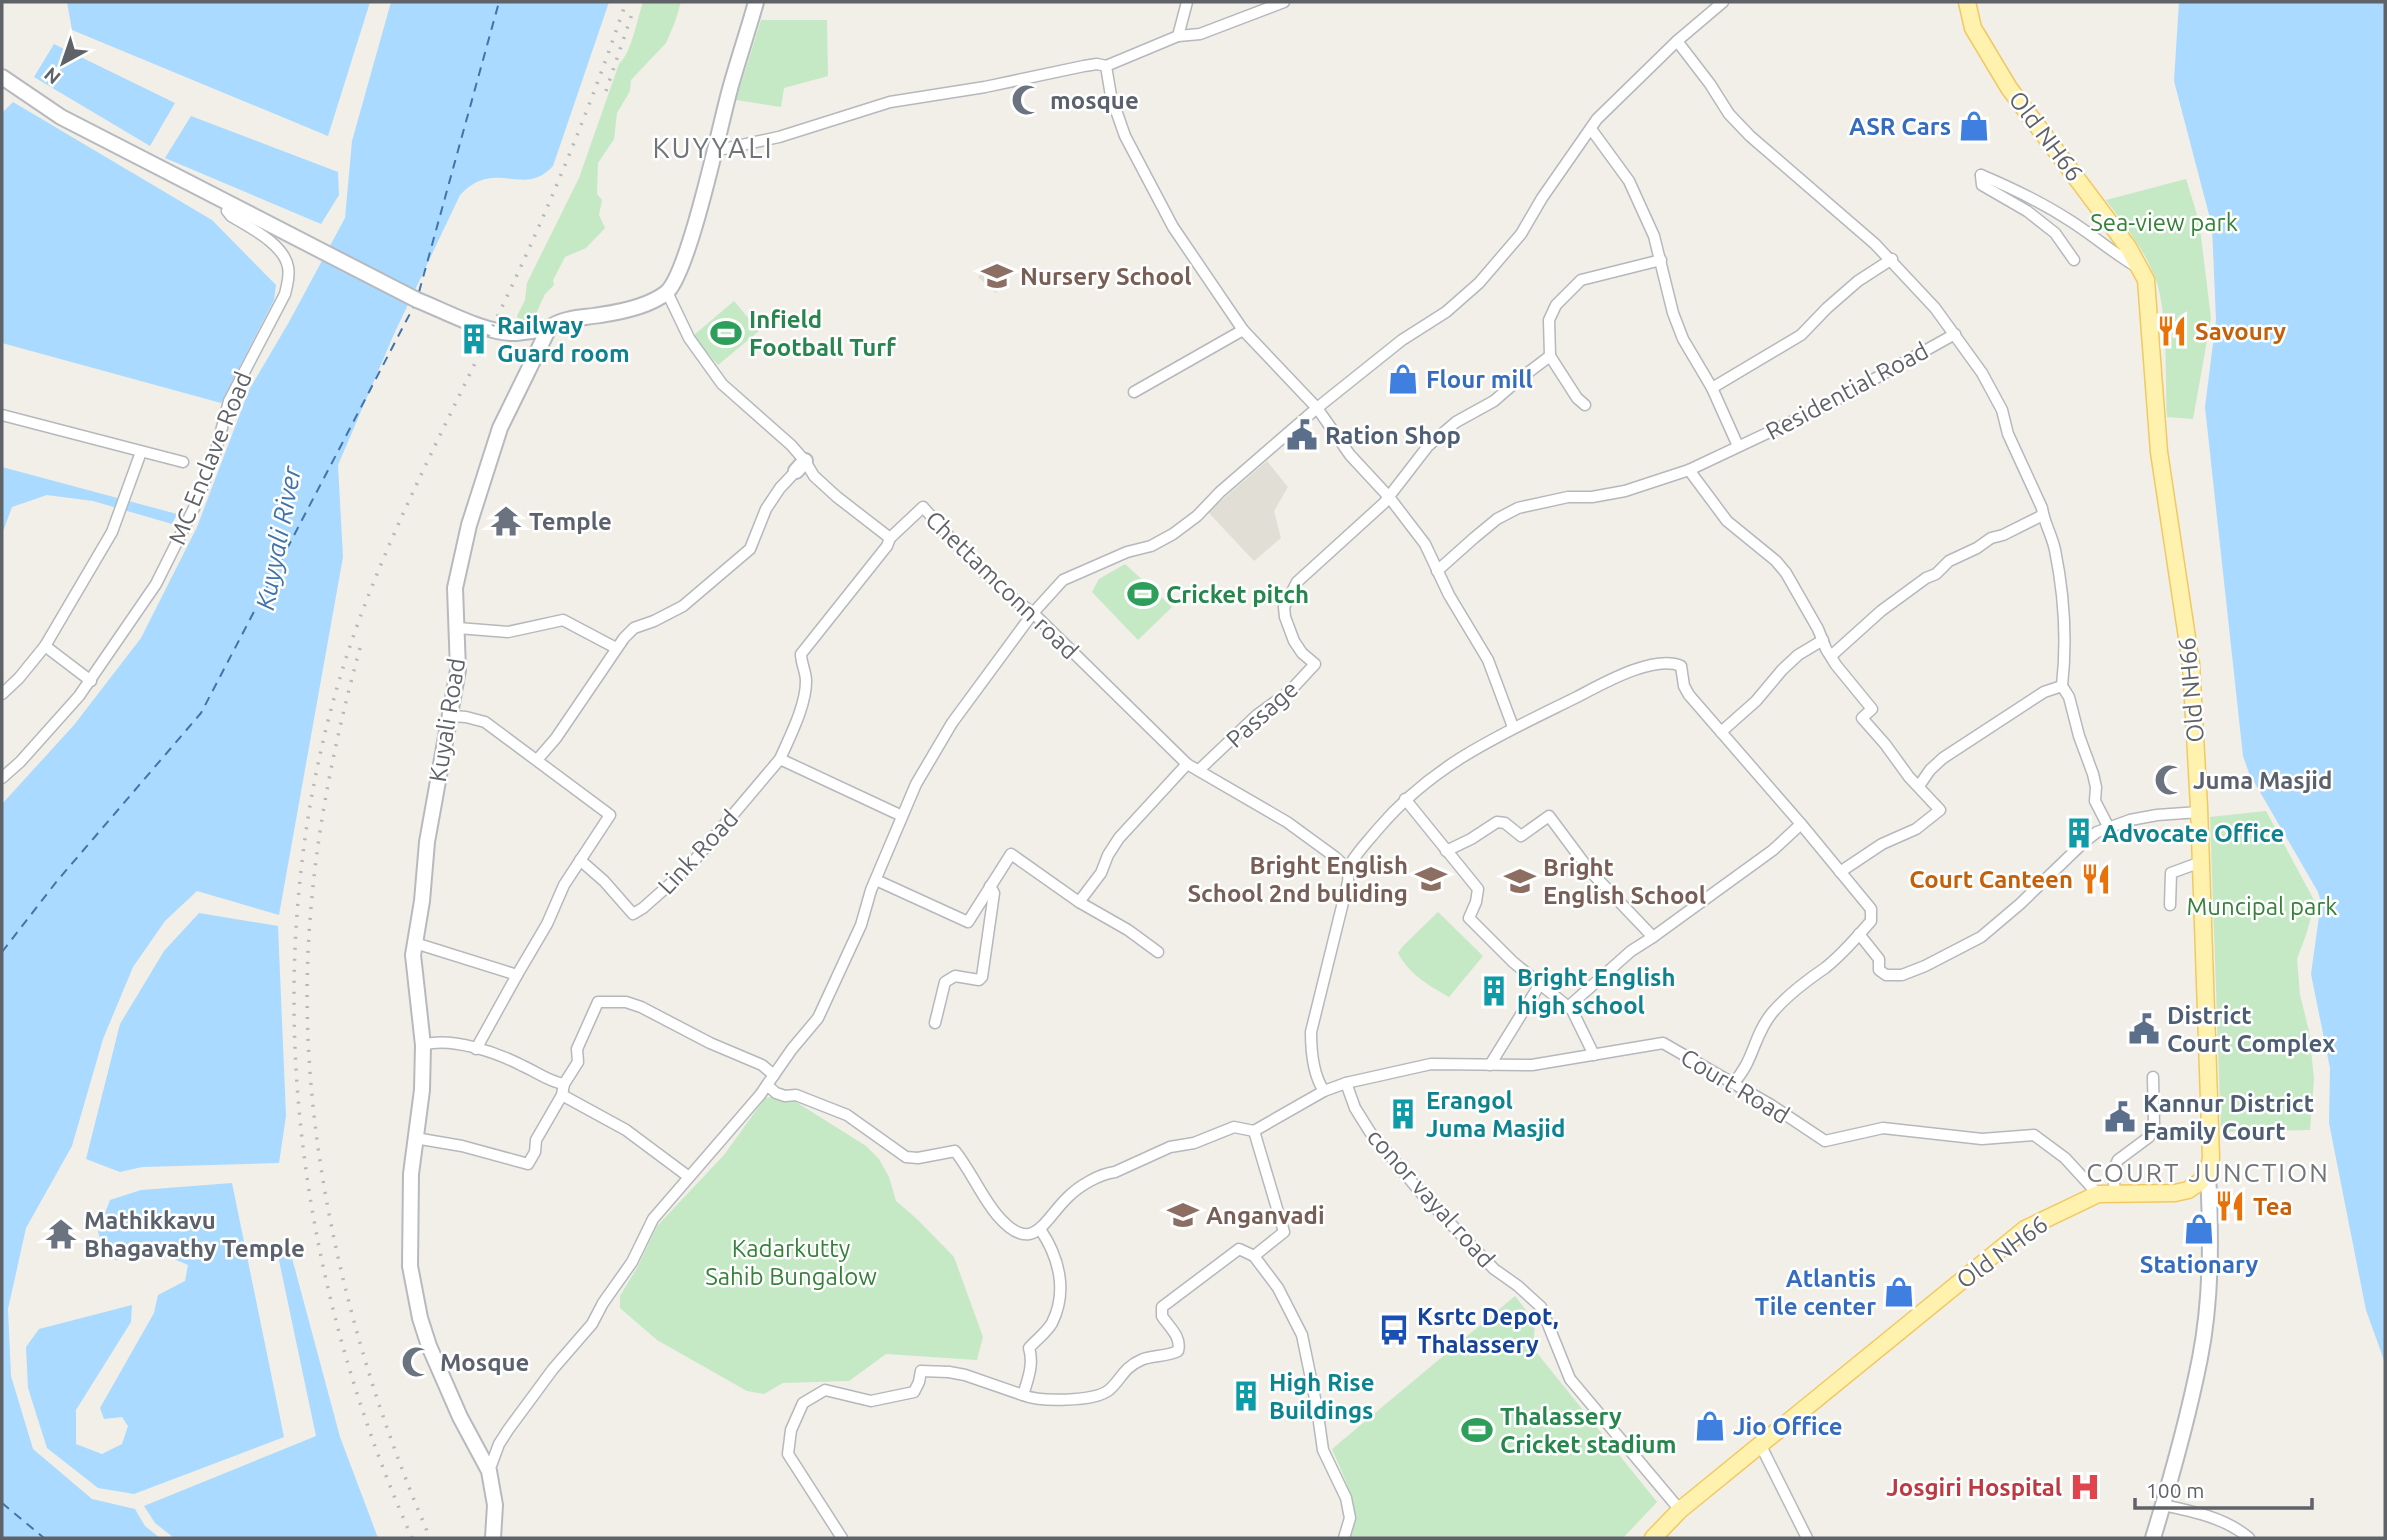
<svg xmlns="http://www.w3.org/2000/svg" width="2387" height="1540" font-family="Ubuntu,sans-serif">
<style>
.education{fill:#e1ded6}
.green{fill:#c5e8c5}
.water{fill:#aadaff}
.lines{fill:none;stroke-linecap:round;stroke-linejoin:round}
.ferry{stroke:#4174aa;stroke-width:2;stroke-dasharray:9 7;stroke-linecap:butt}
.street-casing{stroke:#b5b8bc;stroke-width:13}
.secondary-casing{stroke:#b6babf;stroke-width:18}
.primary-casing{stroke:#f2c960;stroke-width:19}
.street{stroke:#fff;stroke-width:10}
.secondary{stroke:#fff;stroke-width:14}
.primary{stroke:#fff2af;stroke-width:16}
.rail{stroke:#b6b7b8;stroke-width:3.5;stroke-dasharray:2 9;stroke-linecap:butt}
.labels{text-anchor:middle;dominant-baseline:central;stroke-width:5;stroke-linejoin:round;paint-order:stroke}
.worship-label{font-size:24px;font-weight:bold;fill:#5b616d;stroke:#fff;text-anchor:start}
.shop-label{font-size:24px;font-weight:bold;fill:#366cbe;stroke:#fff;text-anchor:end}
.street-label{font-size:24px;fill:#5f6368;stroke:#fff}
.park-label{font-size:24px;fill:#348238;stroke:#fff}
.education-label{font-size:24px;font-weight:bold;fill:#785e54;stroke:#fff;text-anchor:start}
.leisure-label{font-size:24px;font-weight:bold;fill:#27864d;stroke:#fff;text-anchor:start}
.culture-label{font-size:24px;font-weight:bold;fill:#0d838f;stroke:#fff;text-anchor:start}
.food-label{font-size:24px;font-weight:bold;fill:#c56008;stroke:#fff;text-anchor:start}
.service-label{font-size:24px;font-weight:bold;fill:#4e5e75;stroke:#fff;text-anchor:start}
.transit-label{font-size:24px;font-weight:bold;fill:#164399;stroke:#fff;text-anchor:start}
.health-label{font-size:24px;font-weight:bold;fill:#be3a42;stroke:#fff;text-anchor:end}
.water-label{font-size:26px;font-style:italic;fill:#4174aa;stroke:#fff}
.neighbourhood-label{font-size:26px;letter-spacing:2px;fill:#70757a;stroke:#fff}
.quarter-label{font-size:28px;letter-spacing:2px;fill:#70757a;stroke:#fff}
</style>
<rect width="100%" height="100%" fill="#f1efe8"/>
<g class="education">
<polygon points="989,263 1008,279 996,293 978,277"/>
<polygon points="1267,461 1288,487 1274,511 1281,538 1254,561 1208,512"/>
</g>
<g class="green">
<path d="M 643,2 L 681,2 L 675,22 L 666,43 L 631,80 L 630,91 L 617,113 L 614,139 L 598,163 L 597,194 L 602,200 L 599,215 L 605,228 L 586,248 L 565,257 L 553,280 L 554,285 L 545,294 L 533,320 L 519,320 L 517,316 L 525,300 L 527,283 L 579,178 L 619,64 C 632,52 637,19 643,2 Z"/>
<polygon points="761,20 827,20 828,76 784,88 781,107 736,100"/>
<path d="M 2186,179 L 2199,221 L 2211,318 L 2193,419 L 2167,417 C 2165,377 2168,320 2157,283 C 2147,252 2125,226 2106,200 Z"/>
<polygon points="734,301 759,331 718,365 693,336"/>
<polygon points="1125,564 1172,607 1138,640 1092,592 1099,579"/>
<polygon points="2266,811 2315,902 2307,932 2297,959 2300,995 2309,1031 2314,1079 2310,1130 2221,1132 2210,817"/>
<path d="M 1438,912 L 1483,956 L 1449,997 C 1428,985 1410,975 1398,953 L 1403,946 Z"/>
<polygon points="778,1096 793,1100 866,1146 879,1159 889,1177 896,1201 917,1219 954,1257 983,1337 977,1360 886,1354 849,1381 783,1383 764,1394 747,1391 657,1340 620,1308 620,1296 638,1266 657,1226 724,1155 765,1098"/>
<path d="M 1515,1296 L 1535,1322 L 1533,1348 L 1657,1502 L 1623,1538 L 1350,1538 C 1363,1510 1343,1476 1332,1449 Z"/>
</g>
<g class="water">
<polygon points="67,2 370,2 328,136 72,30"/>
<path d="M 391,2 L 609,2 L 553,166 C 523,199 496,157 460,195 L 394,334 L 338,465 L 343,557 L 279,915 L 197,891 L 165,921 L 133,967 L 103,1039 L 72,1146 L 26,1228 L 8,1309 L 11,1376 L 33,1449 L 92,1499 L 135,1509 L 145,1526 L 160,1538 L 2,1538 L 2,804 L 74,725 L 141,638 L 197,527 L 249,390 L 289,322 L 345,218 L 352,141 Z"/>
<polygon points="2179,2 2385,2 2385,1363 2366,1310 2329,1123 2330,1068 2311,974 2321,902 2318,892 2249,773 2243,756 2205,407 2216,320 2212,226 2174,81"/>
<polygon points="54,44 175,103 150,146 34,77"/>
<polygon points="13,102 212,220 276,285 274,300 221,403 2,343 2,113"/>
<polygon points="191,116 338,172 339,195 321,224 165,158"/>
<polygon points="2,467 177,514 172,524 93,501 47,495 12,507 2,534"/>
<polygon points="199,913 278,926 286,1116 279,1163 142,1167 120,1172 86,1159 120,1024 164,951"/>
<path d="M 232,1183 L 284,1437 L 134,1494 L 98,1488 L 47,1448 L 28,1388 L 26,1347 L 39,1329 L 132,1305 L 131,1322 L 76,1410 L 76,1444 L 102,1454 L 122,1444 L 128,1426 L 122,1417 L 104,1419 L 100,1408 L 154,1313 L 158,1295 L 185,1281 L 188,1265 C 159,1251 146,1252 116,1260 L 103,1253 L 98,1231 L 110,1200 L 141,1190 Z"/>
<polygon points="288,1243 340,1437 378,1538 174,1538 155,1523 144,1506 316,1436 276,1246"/>
</g>
<g class="lines">
<g class="ferry">
<polyline points="419,292 499,2"/>
<polyline points="2,952 57,881 201,713 415,304"/>
<polyline points="2,1503 44,1538"/>
</g>
<g class="street-casing">
<g id="street">
<polyline points="1178,36 1200,34 1284,2"/>
<path d="M 1677,41 L 1710,84 L 1729,114 L 1750,136 L 1875,244 L 1935,308 L 1982,373 L 2002,410 L 2008,434 L 2042,508 C 2044,523 2052,535 2055,550 C 2064,594 2067,641 2062,686 L 2069,697 L 2079,736 L 2093,774 L 2096,787 L 2095,801 L 2109,828"/>
<polyline points="1106,66 1178,36 1187,2"/>
<polyline points="1591,129 1629,181 1654,236 1673,313 1683,339 1712,388 1738,446"/>
<polyline points="714,151 779,137 890,102 985,87 1084,66 1097,64 1106,66 1111,96 1125,136 1173,227 1243,330 1317,408 1350,455 1389,497 1425,544 1449,595 1488,660 1513,727"/>
<path d="M 1981,175 C 2012,188 2041,202 2069,220 C 2093,235 2113,253 2137,267"/>
<polyline points="1981,175 1982,185 2027,211 2055,233 2074,260"/>
<polyline points="667,292 689,338 722,384 791,445 805,461 814,476 837,497 890,538 923,507 970,560 1014,599 1033,613 1187,764 1287,822 1335,857 1348,869"/>
<polyline points="1712,388 1801,335 1827,308 1858,281 1892,259"/>
<polyline points="1134,392 1243,330"/>
<polyline points="1585,405 1577,398 1550,356 1549,320 1556,305 1581,280 1661,260"/>
<polyline points="2,415 183,462"/>
<polyline points="1689,470 1831,403 1955,334"/>
<polyline points="1437,571 1474,538 1497,519 1518,508 1568,497 1592,497 1625,491 1689,470 1727,521 1776,561 1786,573 1818,629 1826,649 1836,665 1872,709 1862,718 1885,744 1909,777 1940,810 1916,829 1882,844 1840,872"/>
<polyline points="458,628 508,632 563,620 616,648"/>
<polyline points="45,646 112,532 141,452"/>
<polyline points="1831,656 1881,611 1926,578 1936,574 1949,561 1977,548 1991,538 2003,535 2043,515"/>
<polyline points="2,694 19,678 45,646 91,681"/>
<polyline points="451,716 466,717 485,722 610,815 564,885 547,924 517,975"/>
<polyline points="1721,732 1756,701 1782,670 1798,655 1823,640"/>
<path d="M 780,759 C 790,736 806,706 806,681 C 806,672 801,663 801,654 L 887,546 L 890,538"/>
<polyline points="537,760 556,738 624,638 634,628 654,621 683,606 750,549 766,509 780,488 796,471"/>
<polyline points="1199,770 1257,715 1290,691 1315,664 1302,653 1294,641 1285,617 1284,607 1297,582 1384,503 1428,446 1456,422 1494,401 1517,381 1550,356"/>
<path d="M 2,778 L 20,762 L 79,696 L 156,584 L 196,504 L 215,454 L 229,401 L 285,294 C 287,285 290,276 288,267 C 284,244 249,227 231,216 L 227,211 L 232,204"/>
<polyline points="1919,786 1930,770 1943,758 2044,692 2062,686"/>
<polyline points="1405,799 1478,889 1476,902 1469,918 1513,962 1572,1010 1594,1055"/>
<polyline points="1446,851 1471,839 1497,822 1505,823 1521,836 1549,816 1590,871 1653,937 1631,951 1568,1007"/>
<polyline points="580,860 604,881 633,914 643,908 687,869 780,759 902,816"/>
<polyline points="876,880 968,922 1011,854 1079,902 1128,930 1158,952"/>
<polyline points="1079,902 1101,873 1108,855 1119,838 1187,764"/>
<polyline points="2170,905 2171,873 2201,862"/>
<polyline points="1859,934 1879,959 1879,970 1886,975 1902,975 1925,966 1981,937 2020,904 2084,842 2097,832 2130,820 2157,815 2199,812"/>
<polyline points="415,943 517,975 476,1049"/>
<polyline points="935,1023 945,982 955,976 979,980 982,977 994,893 990,886"/>
<path d="M 423,1045 C 451,1036 498,1053 523,1066 C 537,1072 549,1082 564,1084"/>
<polyline points="1490,1065 1540,984"/>
<polyline points="1346,1083 1431,1064 1532,1065 1663,1043 1771,1105 1825,1141 1883,1128 1982,1139 2034,1135 2065,1158 2098,1194"/>
<path d="M 1733,1083 C 1754,1062 1753,1036 1772,1013 C 1787,995 1806,981 1825,968 C 1842,955 1857,937 1871,921 L 1871,909 L 1801,824"/>
<path d="M 767,1085 L 776,1093 L 785,1096 L 796,1095 L 847,1115 L 906,1157 L 918,1158 L 955,1151 C 971,1171 981,1196 997,1215 C 1033,1257 1043,1221 1068,1197 C 1079,1186 1099,1174 1115,1172 L 1170,1147 L 1194,1143 L 1234,1127 L 1254,1131"/>
<path d="M 1324,1091 C 1313,1075 1311,1051 1311,1032 L 1348,882 C 1349,877 1347,871 1349,867 C 1355,854 1369,840 1378,829 C 1434,763 1502,734 1577,697 C 1602,684 1654,654 1681,666 L 1684,686 L 1689,695 L 1801,824 L 1773,850 L 1653,937"/>
<polyline points="562,1095 626,1130 689,1177"/>
<polyline points="415,1138 462,1146 528,1164 535,1152 536,1140 562,1095 564,1084 578,1062 577,1049 598,1002 626,1002 641,1007 710,1043 762,1065 774,1075"/>
<polyline points="2115,1193 2113,1171 2118,1160 2149,1137 2154,1125 2153,1077"/>
<path d="M 1023,1395 C 1039,1402 1094,1402 1109,1390 C 1121,1380 1123,1368 1141,1360 C 1152,1355 1166,1357 1178,1351 C 1182,1337 1169,1327 1162,1316 L 1162,1307 L 1239,1249 L 1254,1256"/>
<polyline points="1760,1444 1807,1538"/>
<polyline points="489,1471 499,1444 508,1430 553,1369 592,1324 603,1303 632,1262 653,1219 760,1095 792,1049 818,1018 861,925 871,890 916,784 952,723 1033,613 1063,580 1127,552 1151,546 1173,534 1197,516 1220,492 1317,408 1402,340 1446,312 1479,283 1521,234 1542,198 1597,119 1677,41 1723,2"/>
<path d="M 2163,1505 C 2192,1511 2226,1518 2249,1538"/>
<path d="M 842,1538 L 788,1454 L 791,1430 L 803,1403 L 825,1390 L 871,1401 L 914,1392 L 919,1382 L 921,1371 L 949,1372 L 965,1375 L 1023,1395 C 1028,1379 1034,1364 1029,1348 C 1036,1340 1047,1332 1052,1323 C 1068,1291 1059,1257 1040,1229"/>
<polyline points="1344,1538 1350,1518 1346,1498 1323,1450 1317,1408 1302,1335 1278,1288 1254,1256 1284,1232 1254,1131 1324,1091 1346,1083 1355,1108 1370,1132 1422,1194 1494,1269 1518,1286 1541,1307 1570,1379 1680,1510"/>
</g>
</g>
<g class="secondary-casing">
<g id="secondary">
<path d="M 2,77 L 61,117 L 417,300 C 445,311 486,334 516,333 C 527,332 539,330 549,328"/>
<polyline points="796,471 805,461"/>
<path d="M 493,1538 L 495,1505 L 489,1471 L 460,1417 L 429,1346 L 420,1318 L 410,1266 L 411,1174 L 422,1090 L 423,1045 L 413,955 L 422,901 L 427,842 L 458,670 L 455,588 L 469,525 L 500,428 L 549,328 C 564,317 583,318 600,315 C 621,312 649,306 666,293 C 689,274 720,125 730,89 C 738,60 748,31 756,2"/>
<path d="M 2153,1538 C 2171,1479 2188,1419 2200,1358 C 2212,1297 2211,1233 2208,1172"/>
</g>
</g>
<g class="primary-casing">
<polyline id="primary" points="1653,1538 1680,1510 2025,1229 2098,1194 2175,1193 2188,1190 2200,1182 2208,1172 2211,1158 2199,807 2191,664 2159,452 2146,280 2128,247 2009,88 1973,28 1967,2"/>
</g>
<use href="#street" class="street"/>
<use href="#secondary" class="secondary"/>
<use href="#primary" class="primary"/>
<g class="rail">
<polyline points="606,91 634,8"/>
<path d="M 360,648 C 334,743 315,836 309,935 C 296,1136 351,1355 430,1538"/>
<path d="M 412,1538 C 288,1259 252,936 351,643 C 388,535 441,435 490,332 C 542,225 588,115 626,2"/>
</g>
</g>
<defs>
<g id="mosque-bare" transform="scale(2.415)"><path d="M3.5-4.9A6 6 0 1 0 3.5 4.9A5 5 0 1 1 3.5-4.9Z" fill="#6b7280" stroke="#fff" stroke-width="2.5" paint-order="stroke"/></g>
<g id="shop-bare" transform="scale(2.415)"><path d="M-5-2.5h2.3a2.7 3.5 0 0 1 5.4 0H5L5.5 6h-11ZM-1.5-2.5h3a1.5 2.3 0 0 0-3 0Z" fill="#3f7fe0" stroke="#fff" stroke-width="2.5" paint-order="stroke"/></g>
<g id="school-bare" transform="scale(2.415)"><path d="M0-5L7-2L0 1L-7-2ZM-4 1L0 2.5L4 1V4Q0 6-4 4Z" fill="#8d6e63" stroke="#fff" stroke-width="2.5" paint-order="stroke"/></g>
<g id="restaurant-bare" transform="scale(2.415)"><path d="M-5-6h1v4h1v-4h1v4h1v-4h1v5L-1.5 .5V6h-2V.5L-5-1ZM5-6V6H3V1.5H1.5Q1.5-4 5-6Z" fill="#e8710a" stroke="#fff" stroke-width="2.5" paint-order="stroke"/></g>
<g id="stadium-bare" transform="scale(2.415)"><path d="M0-5a6.5 5 0 1 0 0 10a6.5 5 0 1 0 0-10ZM-3.5-1.8h7v3.6h-7Z" fill="#2e9e5b" stroke="#fff" stroke-width="2.5" paint-order="stroke"/></g>
<g id="building-bare" transform="scale(2.415)"><path d="M-4-6H4V6H1V3H-1V6H-4ZM-2.5-4.3h1.7v1.8h-1.7ZM.8-4.3h1.7v1.8H.8ZM-2.5-1h1.7V.8h-1.7ZM.8-1h1.7V.8H.8Z" fill="#0f9aa8" stroke="#fff" stroke-width="2.5" paint-order="stroke"/></g>
<g id="civic-bare" transform="scale(2.415)"><path d="M-.6-6.5H3V-4.5H.6V-3L4-1V1h2V6H-6V1h2V-1L-.6-3ZM-1.2 2.5V6h2.4V2.5Z" fill="#5c6f8a" stroke="#fff" stroke-width="2.5" paint-order="stroke"/></g>
<g id="temple-bare" transform="scale(2.415)"><path d="M0-6L5-2H3V0L6.5 2.5H4V6H1.5V3h-3V6H-4V2.5H-6.5L-3 0V-2H-5Z" fill="#6b7280" stroke="#fff" stroke-width="2.5" paint-order="stroke"/></g>
<g id="bus-bare" transform="scale(2.415)"><path d="M-5-6H5V4H4V6H2V4H-2V6H-4V4H-5ZM-3.5-4V0h7V-4ZM-3.5 1.2v1.5H-2V1.2ZM2 1.2v1.5H3.5V1.2Z" fill="#1a4fb4" stroke="#fff" stroke-width="2.5" paint-order="stroke"/></g>
<g id="hospital-bare" transform="scale(2.415)"><path d="M-5-5h3v3.5h4V-5h3V5h-3V1.5h-4V5h-3Z" fill="#e0444e" stroke="#fff" stroke-width="2.5" paint-order="stroke"/></g>
</defs>
<g fill-rule="evenodd">
<use href="#mosque-bare" x="1027" y="100"/>
<use href="#shop-bare" x="1974" y="126"/>
<use href="#school-bare" x="997" y="276"/>
<use href="#restaurant-bare" x="2172" y="331"/>
<use href="#stadium-bare" x="726" y="333"/>
<use href="#building-bare" x="474" y="339"/>
<use href="#shop-bare" x="1403" y="379"/>
<use href="#civic-bare" x="1302" y="435"/>
<use href="#temple-bare" x="506" y="521"/>
<use href="#stadium-bare" x="1143" y="594"/>
<use href="#mosque-bare" x="2170" y="780"/>
<use href="#building-bare" x="2079" y="833"/>
<use href="#school-bare" x="1431" y="879"/>
<use href="#restaurant-bare" x="2096" y="879"/>
<use href="#school-bare" x="1520" y="881"/>
<use href="#building-bare" x="1494" y="991"/>
<use href="#civic-bare" x="2144" y="1029"/>
<use href="#building-bare" x="1403" y="1114"/>
<use href="#civic-bare" x="2120" y="1117"/>
<use href="#restaurant-bare" x="2230" y="1206"/>
<use href="#school-bare" x="1183" y="1215"/>
<use href="#shop-bare" x="2199" y="1229"/>
<use href="#temple-bare" x="61" y="1234"/>
<use href="#shop-bare" x="1899" y="1292"/>
<use href="#bus-bare" x="1394" y="1330"/>
<use href="#mosque-bare" x="417" y="1362"/>
<use href="#building-bare" x="1246" y="1396"/>
<use href="#shop-bare" x="1710" y="1426"/>
<use href="#stadium-bare" x="1477" y="1430"/>
<use href="#hospital-bare" x="2085" y="1487"/>
</g>
<g class="labels">
<g class="worship-label">
<text x="1050" y="100">mosque</text>
<text x="529" y="521">Temple</text>
<text x="2193" y="780">Juma Masjid</text>
<text x="84" y="1220">Mathikkavu<tspan x="84" dy="28">Bhagavathy Temple</tspan></text>
<text x="440" y="1362">Mosque</text>
</g>
<g class="shop-label">
<text x="1951" y="126">ASR Cars</text>
<text x="1426" y="379" text-anchor="start">Flour mill</text>
<text x="2199" y="1264" text-anchor="middle">Stationary</text>
<text x="1876" y="1278">Atlantis<tspan x="1876" dy="28">Tile center</tspan></text>
<text x="1733" y="1426" text-anchor="start">Jio Office</text>
</g>
<g class="street-label">
<text transform="translate(2046 136) rotate(53)">Old NH66</text>
<text transform="translate(1847 391) rotate(-28)">Residential Road</text>
<text transform="translate(210 458) rotate(-68)">MC Enclave Road</text>
<text transform="translate(1002 585) rotate(44)">Chettamconn road</text>
<text transform="translate(2191 690) rotate(-95)">Old NH66</text>
<text transform="translate(1262 714) rotate(-42)">Passage</text>
<text transform="translate(447 720) rotate(-81)">Kuyali Road</text>
<text transform="translate(698 852) rotate(-47)">Link Road</text>
<text transform="translate(1735 1086) rotate(31)">Court Road</text>
<text transform="translate(1431 1198) rotate(48)">conor vayal road</text>
<text transform="translate(2002 1252) rotate(-36)">Old NH66</text>
</g>
<g class="park-label">
<text x="2164" y="222">Sea-view park</text>
<text x="2262" y="906">Muncipal park</text>
<text x="791" y="1248">Kadarkutty<tspan x="791" dy="28">Sahib Bungalow</tspan></text>
</g>
<g class="education-label">
<text x="1020" y="276">Nursery School</text>
<text x="1408" y="865" text-anchor="end">Bright English<tspan x="1408" dy="28">School 2nd buliding</tspan></text>
<text x="1543" y="867">Bright<tspan x="1543" dy="28">English School</tspan></text>
<text x="1206" y="1215">Anganvadi</text>
</g>
<g class="leisure-label">
<text x="749" y="319">Infield<tspan x="749" dy="28">Football Turf</tspan></text>
<text x="1166" y="594">Cricket pitch</text>
<text x="1500" y="1416">Thalassery<tspan x="1500" dy="28">Cricket stadium</tspan></text>
</g>
<g class="culture-label">
<text x="497" y="325">Railway<tspan x="497" dy="28">Guard room</tspan></text>
<text x="2102" y="833">Advocate Office</text>
<text x="1517" y="977">Bright English<tspan x="1517" dy="28">high school</tspan></text>
<text x="1426" y="1100">Erangol<tspan x="1426" dy="28">Juma Masjid</tspan></text>
<text x="1269" y="1382">High Rise<tspan x="1269" dy="28">Buildings</tspan></text>
</g>
<g class="food-label">
<text x="2195" y="331">Savoury</text>
<text x="2073" y="879" text-anchor="end">Court Canteen</text>
<text x="2253" y="1206">Tea</text>
</g>
<g class="service-label">
<text x="1325" y="435">Ration Shop</text>
<text x="2167" y="1015">District<tspan x="2167" dy="28">Court Complex</tspan></text>
<text x="2143" y="1103">Kannur District<tspan x="2143" dy="28">Family Court</tspan></text>
</g>
<g class="transit-label">
<text x="1417" y="1316">Ksrtc Depot,<tspan x="1417" dy="28">Thalassery</tspan></text>
</g>
<g class="health-label">
<text x="2062" y="1487">Josgiri Hospital</text>
</g>
<g class="water-label">
<text transform="translate(278 538) rotate(-79)">Kuyyali River</text>
</g>
<g class="neighbourhood-label">
<text x="2208" y="1172">COURT JUNCTION</text>
</g>
<g class="quarter-label">
<text x="713" y="147">KUYYALI</text>
</g>
</g>
<rect width="2387" height="1540" fill="none" stroke="#5f6368" stroke-width="7"/>
<g transform="translate(63 63) rotate(220)" stroke="#ffffff" stroke-width="5" paint-order="stroke">
<path d="M0-5L12 26L0 18L-12 26Z" fill="#5f6368"/>
<text y="-10" font-size="19" font-weight="bold" text-anchor="middle" fill="#5f6368">N</text>
</g>
<path d="M2135 1498v10h177v-10" fill="none" stroke="#5f6368" stroke-width="3.5"/>
<text x="2146" y="1498" font-size="21" fill="#5f6368" stroke="#ffffff" stroke-width="5" paint-order="stroke">100 m</text>
</svg>
